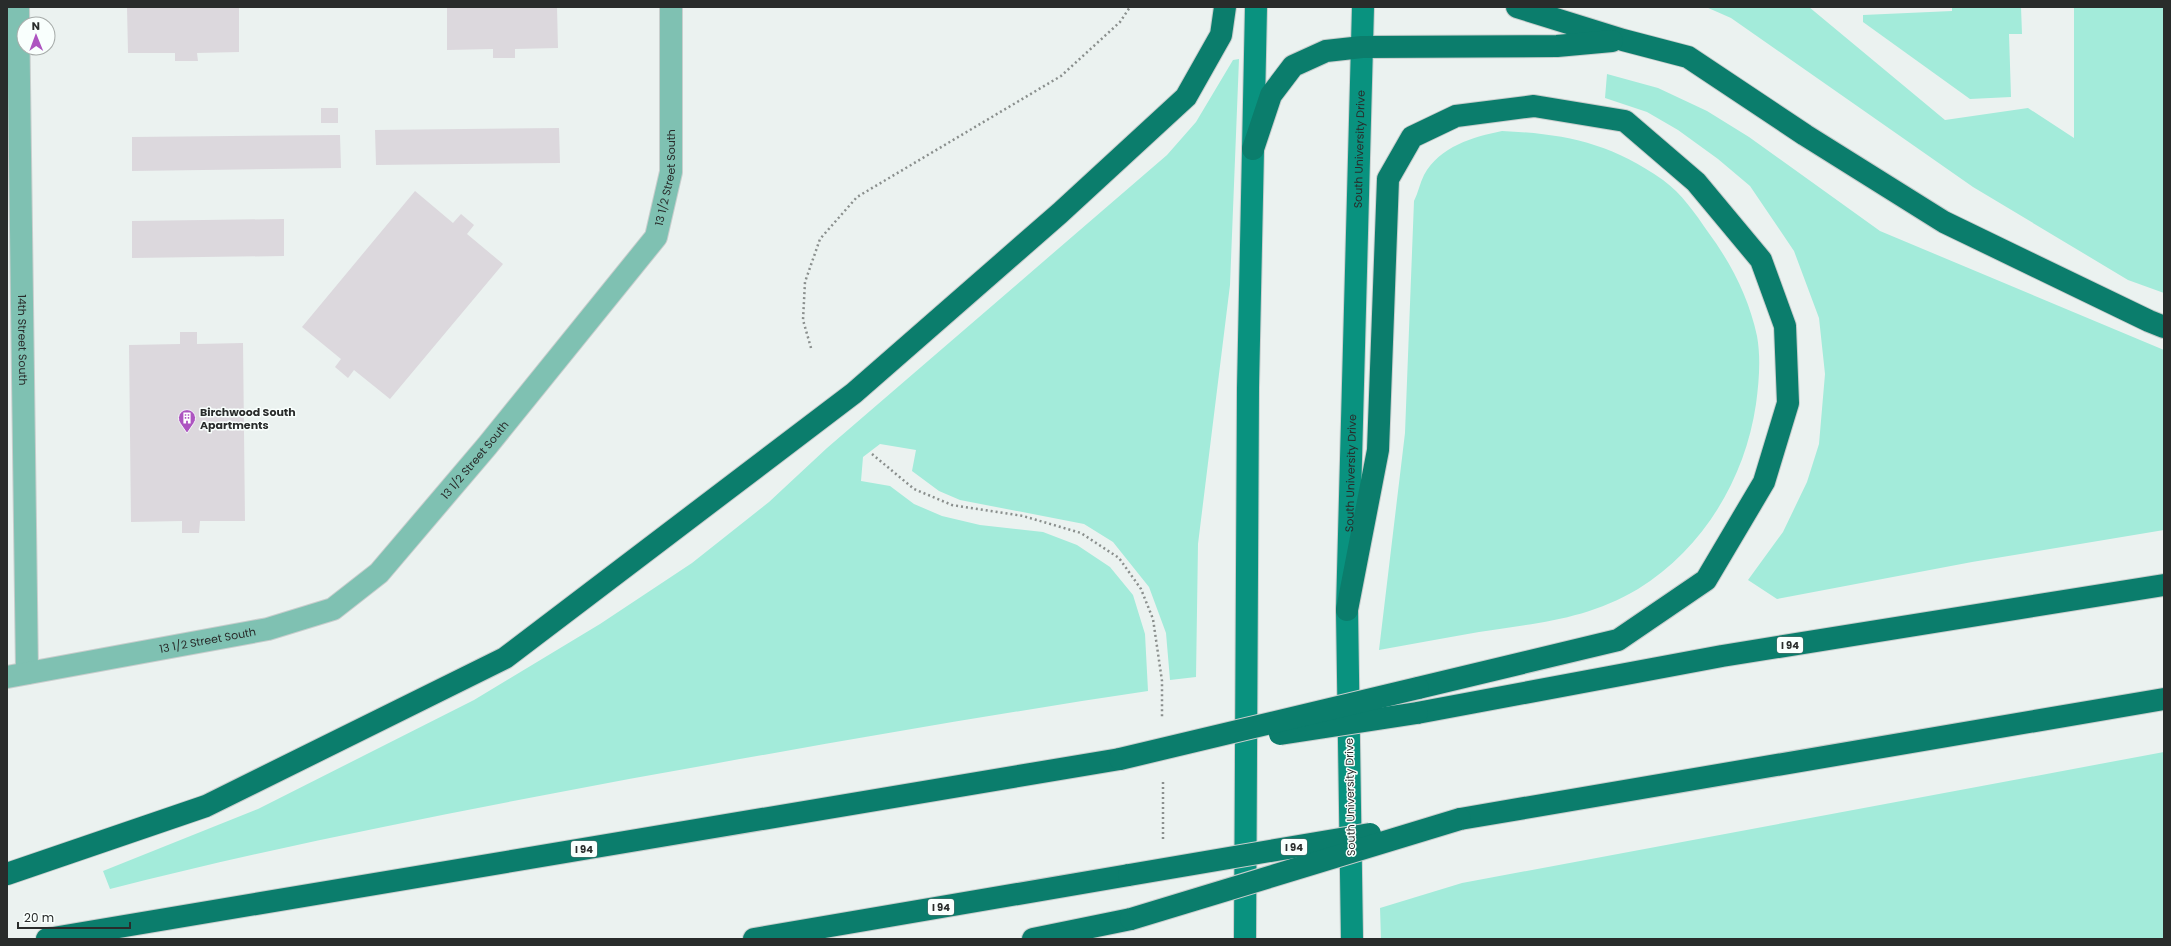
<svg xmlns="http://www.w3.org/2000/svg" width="2171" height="946" font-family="Poppins,sans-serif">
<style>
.green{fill:#a3ebda}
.building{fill:#dcd8dd}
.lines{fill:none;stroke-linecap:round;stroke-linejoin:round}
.minor-casing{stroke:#c8cecd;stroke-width:24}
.major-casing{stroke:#c8cecd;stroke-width:24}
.highway-casing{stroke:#c8cecd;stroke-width:24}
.path{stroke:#8a8f8d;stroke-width:2.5;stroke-dasharray:2 3;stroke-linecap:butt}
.minor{stroke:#7fc1b2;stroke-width:22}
.major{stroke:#09927f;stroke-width:22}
.highway{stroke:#0b7d6c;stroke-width:22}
.highway-bridge-casing{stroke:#c8cecd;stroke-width:24;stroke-linecap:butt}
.highway-bridge{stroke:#0b7d6c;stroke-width:22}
.labels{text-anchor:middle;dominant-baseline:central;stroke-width:3;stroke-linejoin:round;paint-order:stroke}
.shield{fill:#f9fffd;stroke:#676b6a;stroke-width:1}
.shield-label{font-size:10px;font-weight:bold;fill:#292c2b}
.street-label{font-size:11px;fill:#292c2b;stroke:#f9fffd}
.poi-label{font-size:11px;font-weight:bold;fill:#292c2b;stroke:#f9fffd;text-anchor:start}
</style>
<rect width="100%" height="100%" fill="#ebf2f0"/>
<g class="green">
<polygon points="1706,7 1809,7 1945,120 2028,108 2074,138 2074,7 2164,7 2164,293 2128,280 1973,187 1731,18"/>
<polygon points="1952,7 2021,7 2022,34 2009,34 2011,97 1970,99 1863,22 1863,15 1952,11"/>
<path d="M 1239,59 L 1230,285 L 1198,544 L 1196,677 L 1170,680 L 1166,633 L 1149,587 L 1113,542 L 1084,524 L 960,500 L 939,491 L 912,471 L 916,450 L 880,444 L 863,457 L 861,481 L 890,486 L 914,504 L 942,516 L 980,525 L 1043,532 L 1077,545 L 1110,567 L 1133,595 L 1145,634 L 1148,691 C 974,717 802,748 629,779 C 455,812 282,845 110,889 L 103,871 L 258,809 L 474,700 L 600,624 L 692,563 L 769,502 L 827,448 L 1167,155 L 1196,122 L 1233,60 Z"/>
<polygon points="1607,74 1658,88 1707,111 1749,137 1880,231 2164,350 2164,530 1972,562 1777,599 1748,580 1783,532 1807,482 1819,444 1825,374 1819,318 1794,251 1750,186 1718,159 1678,130 1647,112 1605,98"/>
<path d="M 1502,131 C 1566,134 1610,143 1663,180 C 1682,194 1695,213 1708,232 C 1731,263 1749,298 1757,336 C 1761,358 1759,382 1756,404 C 1745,479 1703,549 1638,589 C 1586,620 1536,623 1479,632 C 1445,638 1412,644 1379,650 L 1405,433 L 1414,201 C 1418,193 1420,183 1424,175 C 1440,146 1473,137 1502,131 Z"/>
<polygon points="2164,752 2163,939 1381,939 1380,908 1462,883"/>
</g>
<g class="building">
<polygon points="127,7 239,7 239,52 197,53 198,61 175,61 175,53 128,53"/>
<polygon points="447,7 557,7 558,48 515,49 515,58 493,58 493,49 447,50"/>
<rect x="321" y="108" width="17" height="15"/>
<polygon points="559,128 560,163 376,165 375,130"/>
<polygon points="340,135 341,168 132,171 132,137"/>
<polygon points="415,191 453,223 461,214 474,225 467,234 503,264 390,399 354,370 348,378 335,367 341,359 302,327"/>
<polygon points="284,219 284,256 132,258 132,221"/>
<polygon points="180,332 197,332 197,344 243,343 245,521 200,521 199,533 182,533 182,521 131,522 129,345 180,344"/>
</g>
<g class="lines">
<g class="minor-casing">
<g id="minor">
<path id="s1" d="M 18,7 L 27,673"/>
<path id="s2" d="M 7,677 L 268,629 L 333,609 L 379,573 L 487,446 L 656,237 L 671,172 L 671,7"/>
</g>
</g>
<g class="major-casing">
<g id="major">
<polyline points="1245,939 1248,388 1256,7"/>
<path id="s3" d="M 1352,939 L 1347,610 L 1363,7"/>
</g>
</g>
<g class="highway-casing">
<g id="highway">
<polyline points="1517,7 1623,40 1688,57 1805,135 1944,222 2149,321 2164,327"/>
<polyline points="1253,149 1271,95 1293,66 1326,51 1362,47 1557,46 1612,41"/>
<polyline points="1347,610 1378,450 1388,179 1412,137 1456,116 1534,106 1625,121 1696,182 1761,260 1785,326 1788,403 1764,482 1706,580 1618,640 1418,688"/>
<polyline points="1417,713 1722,656 2164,585"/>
<polyline points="1460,819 2164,699"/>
<polyline points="7,874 206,806 505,658 854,393 1060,213 1186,97 1221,35 1225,7"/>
<polyline points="47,939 1120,759"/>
<polyline points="754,939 1129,875"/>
<polyline points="1033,939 1131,919"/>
</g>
</g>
<g class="path">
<polyline points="811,348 803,320 805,282 820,239 857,197 1061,76 1120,22 1130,7"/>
<polyline points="872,454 914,489 952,505 1023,516 1081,533 1119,558 1141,589 1153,619 1162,681 1162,717"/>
<polyline points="1163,782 1163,839"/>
</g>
<use href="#minor" class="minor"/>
<use href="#major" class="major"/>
<use href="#highway" class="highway"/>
<g class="highway-bridge-casing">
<g id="highway-bridge">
<polyline points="1280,734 1417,713"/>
<polyline points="1120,759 1418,688"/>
<polyline points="1129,875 1370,834"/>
<polyline points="1131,919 1460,819"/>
</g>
</g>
<use href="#highway-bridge" class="highway-bridge"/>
</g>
<defs>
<g id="building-pin" transform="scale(0.9)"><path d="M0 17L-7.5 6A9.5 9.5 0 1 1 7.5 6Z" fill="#ad54c0" stroke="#f9fffd"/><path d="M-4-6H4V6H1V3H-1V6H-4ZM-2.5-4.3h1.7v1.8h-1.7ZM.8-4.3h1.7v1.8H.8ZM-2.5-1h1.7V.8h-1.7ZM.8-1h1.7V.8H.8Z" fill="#fff"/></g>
</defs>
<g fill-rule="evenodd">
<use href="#building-pin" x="187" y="418"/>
</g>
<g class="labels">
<g class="shield">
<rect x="1777" y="637" width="26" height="16" rx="3"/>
<rect x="1281" y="839" width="26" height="16" rx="3"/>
<rect x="571" y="841" width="26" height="16" rx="3"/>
<rect x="928" y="899" width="26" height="16" rx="3"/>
</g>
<g class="shield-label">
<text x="1790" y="645">I 94</text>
<text x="1294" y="847">I 94</text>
<text x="584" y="849">I 94</text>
<text x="941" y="907">I 94</text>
</g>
<g class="street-label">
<text stroke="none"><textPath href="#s3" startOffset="790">South University Drive</textPath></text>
<text stroke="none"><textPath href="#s2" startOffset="888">13 1/2 Street South</textPath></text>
<text stroke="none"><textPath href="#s1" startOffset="333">14th Street South</textPath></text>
<text stroke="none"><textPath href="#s2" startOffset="540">13 1/2 Street South</textPath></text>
<text stroke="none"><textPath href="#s3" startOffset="466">South University Drive</textPath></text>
<text stroke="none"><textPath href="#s2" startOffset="204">13 1/2 Street South</textPath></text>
<text transform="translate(1350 797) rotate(-91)">South University Drive</text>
</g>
<g class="poi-label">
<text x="200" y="412">Birchwood South<tspan x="200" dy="13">Apartments</tspan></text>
</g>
</g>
<rect width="2171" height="946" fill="none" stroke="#292c2b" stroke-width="16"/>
<g transform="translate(36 36) rotate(359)"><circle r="19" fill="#f9fffd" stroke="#a6aba9"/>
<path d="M0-3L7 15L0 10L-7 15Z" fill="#ad54c0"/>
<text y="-6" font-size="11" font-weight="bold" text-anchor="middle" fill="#292c2b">N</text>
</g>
<path d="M18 922v6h112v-6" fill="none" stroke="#292c2b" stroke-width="2"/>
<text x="24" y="922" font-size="12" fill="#292c2b" stroke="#f9fffd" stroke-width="3" paint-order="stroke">20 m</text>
</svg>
